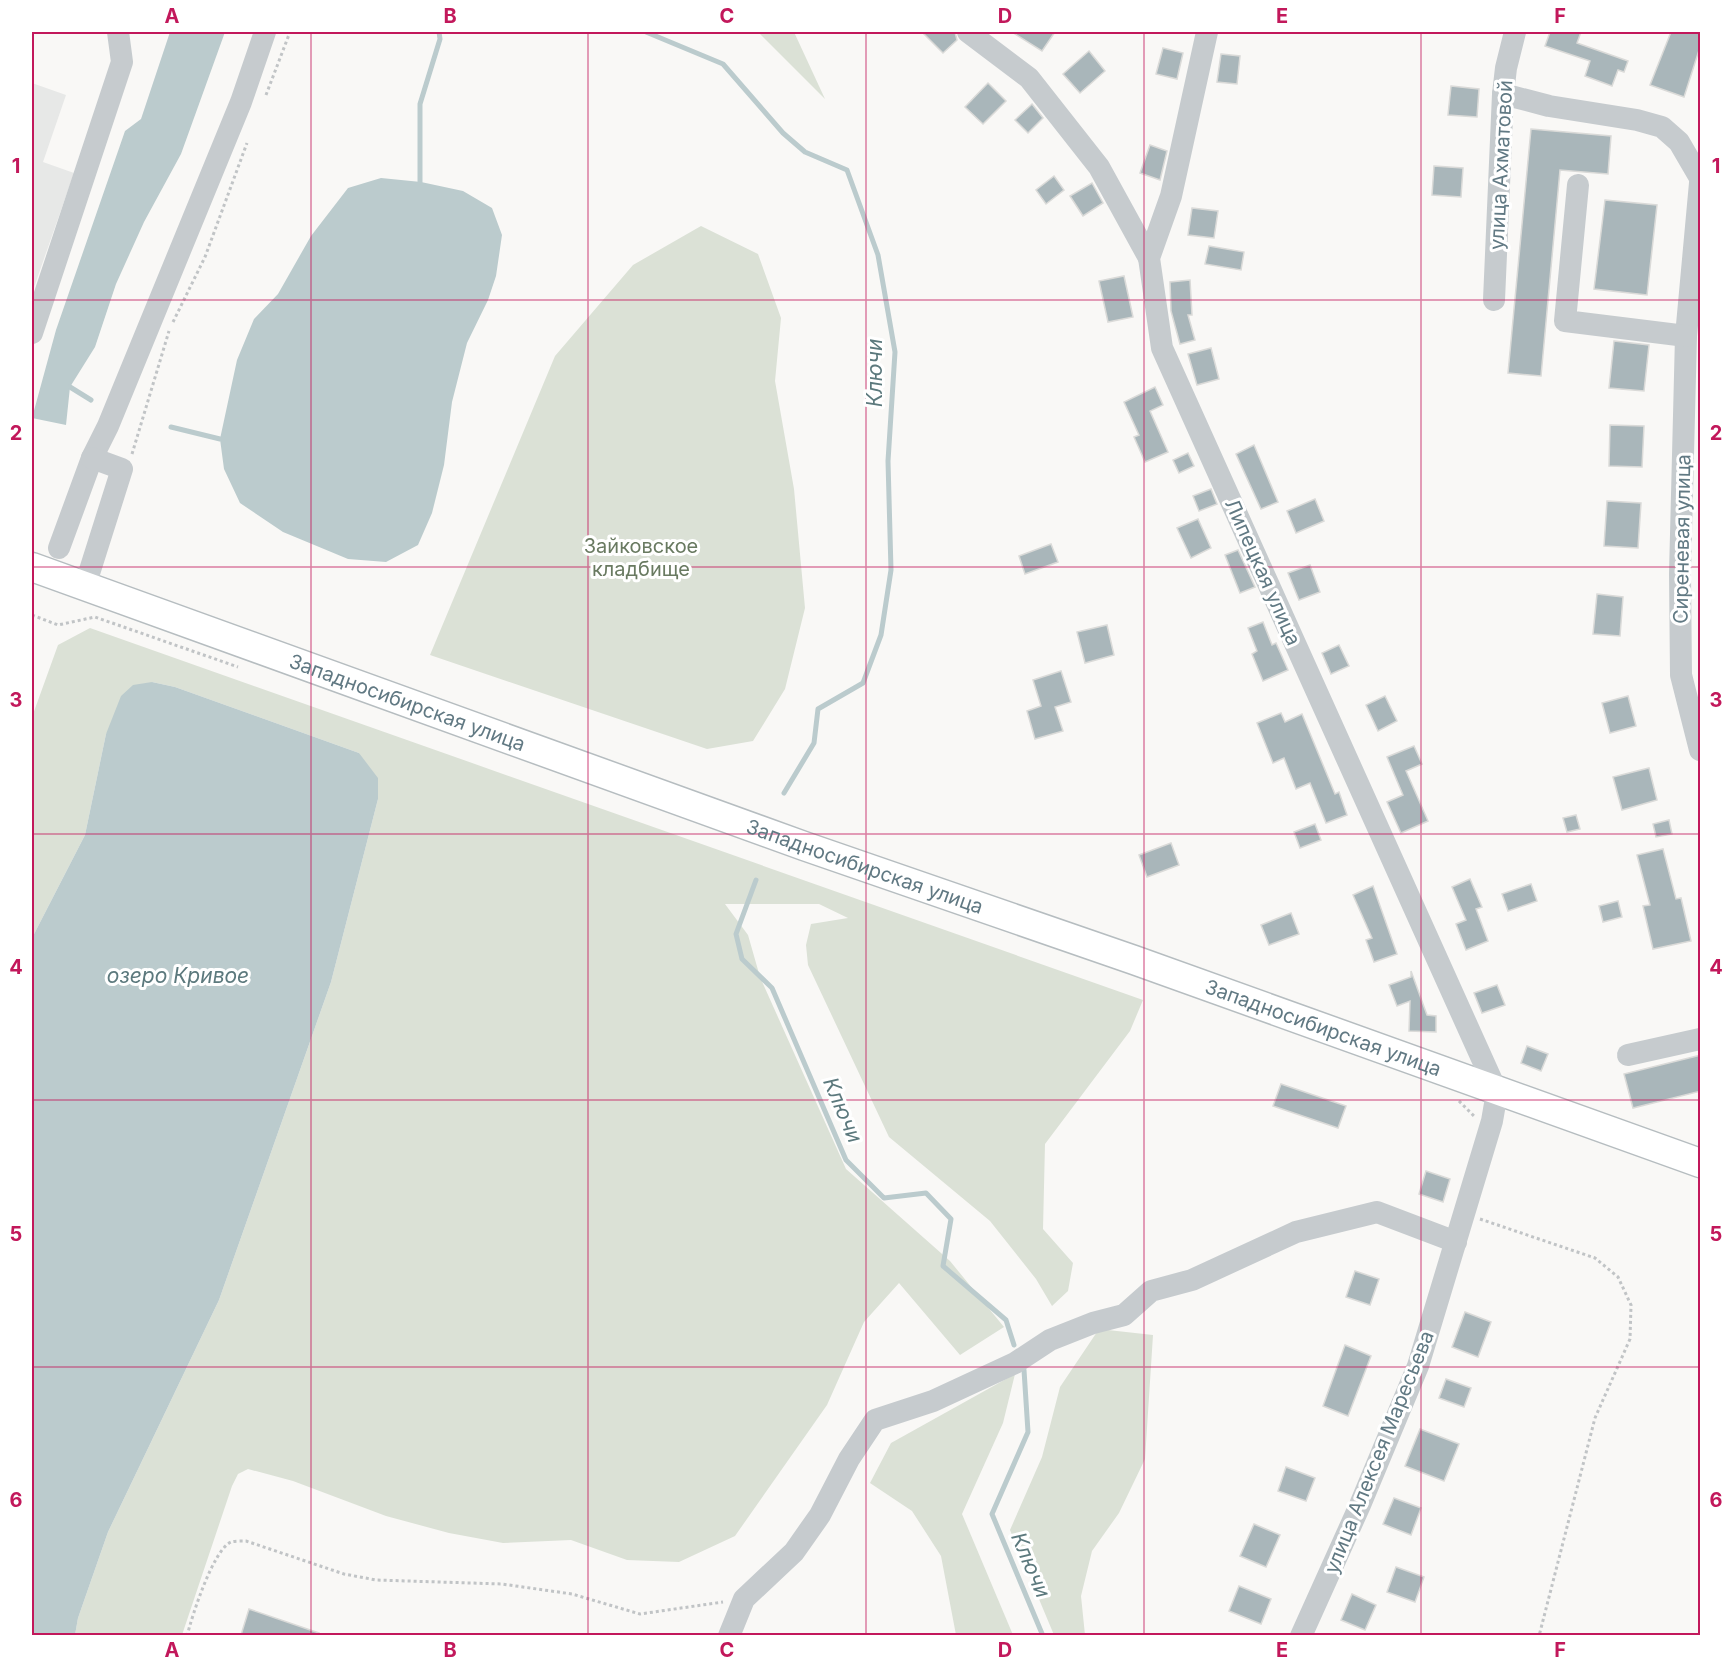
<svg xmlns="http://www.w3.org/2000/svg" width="1732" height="1667" font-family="Inter,sans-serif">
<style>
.built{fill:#e7e8e7}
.green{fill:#dbe1d6}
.water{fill:#bbcbcd}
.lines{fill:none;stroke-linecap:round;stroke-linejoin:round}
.stream{stroke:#bbcbcd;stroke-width:5}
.building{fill:#a9b6ba;stroke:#dadad8;stroke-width:1.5}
.major-casing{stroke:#b6bdc0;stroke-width:31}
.path{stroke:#c1c4c6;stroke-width:3;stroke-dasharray:3 3;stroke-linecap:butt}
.minor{stroke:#c6cbce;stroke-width:22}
.major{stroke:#fff;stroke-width:28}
.grid{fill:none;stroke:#c2185b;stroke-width:1.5;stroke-opacity:0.55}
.labels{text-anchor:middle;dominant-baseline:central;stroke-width:6;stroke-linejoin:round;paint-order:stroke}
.street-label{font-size:20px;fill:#617983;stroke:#fff}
.park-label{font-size:20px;fill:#697a61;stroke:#fff}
.water-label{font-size:21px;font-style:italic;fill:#5c797d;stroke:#fff}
.neatline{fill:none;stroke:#c2185b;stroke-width:2}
.grid-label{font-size:20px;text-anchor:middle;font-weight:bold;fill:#c2185b}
</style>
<rect width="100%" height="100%" fill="#f9f8f6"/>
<polygon class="built" points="32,83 66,95 43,162 74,173 32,293"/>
<g class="green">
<polygon points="758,32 794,32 825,99"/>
<polygon points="701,226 758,254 781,318 775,381 794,489 805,608 785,689 753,741 707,749 430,655 555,356 633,265"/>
<polygon points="90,628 1143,1000 1130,1031 1045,1144 1043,1229 1073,1263 1068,1291 1052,1306 1036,1279 990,1221 889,1137 808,965 806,945 811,924 848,918 819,904 725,904 748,935 760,977 846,1169 950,1261 1004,1327 960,1355 899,1283 864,1322 827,1405 735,1536 679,1562 627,1560 571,1540 503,1543 449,1533 386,1516 293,1481 248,1469 238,1474 232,1486 182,1635 75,1635 78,1618 108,1532 219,1300 331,982 378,799 359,753 175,687 152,682 106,734 85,835 32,938 32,717 58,645"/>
<polygon points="1099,1329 1153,1335 1145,1459 1119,1513 1092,1551 1081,1596 1085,1635 1054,1635 1010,1530 1042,1457 1060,1387"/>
<polygon points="1015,1374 1003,1423 962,1514 1013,1635 956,1635 941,1556 912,1511 870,1483 891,1443"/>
</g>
<g class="water">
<polygon points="170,32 225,32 181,154 144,222 116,284 95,347 70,387 66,425 32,418 56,330 125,131 141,119"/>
<polygon points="381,178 421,182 463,191 492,208 502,235 496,276 488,300 467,343 452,402 444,465 432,513 418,545 386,562 348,559 283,532 240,503 224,469 220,439 237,360 254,319 278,294 311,236 348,188"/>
<polygon points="152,682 175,687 359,753 378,778 378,799 331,982 219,1300 108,1532 78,1618 75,1635 32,1635 32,938 85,835 106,734 121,696 133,685"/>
</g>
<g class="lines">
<g class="stream">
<polyline points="646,32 723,64 783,133 805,152 847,170 878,255 895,352 888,461 891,570 881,635 863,683 818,709 814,743 784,793"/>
<polyline points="420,182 420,104 440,39 439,32"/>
<polyline points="70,387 91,400"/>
<polyline points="171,427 220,439"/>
<polyline points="756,880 736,934 742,959 772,988 846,1160 884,1198 926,1193 951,1219 943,1266 1006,1320 1014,1345"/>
<polyline points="1024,1370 1028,1432 992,1514 1043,1636"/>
</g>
</g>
<g class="building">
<polygon points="922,32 955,32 957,40 943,53"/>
<polygon points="1012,32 1055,32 1042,51"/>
<polygon points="1550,32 1581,32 1577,43 1628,61 1624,72 1618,70 1612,86 1585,76 1590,61 1545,46"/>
<polygon points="1671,32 1701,32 1701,44 1684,97 1650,85"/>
<polygon points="1163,48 1183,53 1177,79 1156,74"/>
<polygon points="1089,51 1105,71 1080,93 1063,74"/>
<polygon points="1221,54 1240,56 1237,84 1217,82"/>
<polygon points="988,83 1006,101 983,124 965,107"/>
<polygon points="1451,86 1479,89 1477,117 1448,115"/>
<polygon points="1032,104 1043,118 1028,133 1015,120"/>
<polygon points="1531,129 1611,136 1608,174 1560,170 1541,376 1508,373"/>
<polygon points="1150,145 1167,151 1160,180 1140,173"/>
<polygon points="1434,166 1463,168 1461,197 1432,195"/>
<polygon points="1054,176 1064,190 1046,204 1036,190"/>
<polygon points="1092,183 1103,203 1083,216 1070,196"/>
<polygon points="1605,200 1657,205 1647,295 1594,289"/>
<polygon points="1192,208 1218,211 1214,238 1188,235"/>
<polygon points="1209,246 1244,252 1241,270 1205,264"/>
<polygon points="1124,276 1133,317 1108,322 1099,281"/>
<polygon points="1190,280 1192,315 1188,315 1195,340 1180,344 1171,311 1170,282"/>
<polygon points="1614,341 1649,345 1644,391 1609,388"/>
<polygon points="1211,348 1219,379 1197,385 1188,354"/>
<polygon points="1155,387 1163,405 1150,411 1168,452 1145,462 1134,437 1139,435 1124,402"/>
<polygon points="1610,425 1644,426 1642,467 1609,466"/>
<polygon points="1254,445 1278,502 1261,509 1236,454"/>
<polygon points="1188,453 1194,466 1179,473 1173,460"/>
<polygon points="1211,489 1217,504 1199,511 1193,496"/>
<polygon points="1315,499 1324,521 1296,533 1287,511"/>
<polygon points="1607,501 1641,503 1638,548 1604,546"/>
<polygon points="1198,519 1211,548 1191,558 1177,528"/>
<polygon points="1051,544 1058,562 1025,574 1019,556"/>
<polygon points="1238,550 1255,587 1240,593 1225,555"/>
<polygon points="1310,565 1320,592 1299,600 1288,573"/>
<polygon points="1597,594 1623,597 1620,636 1593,634"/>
<polygon points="1263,622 1272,645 1276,643 1288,670 1263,681 1252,654 1257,651 1248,628"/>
<polygon points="1107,625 1114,655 1085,663 1077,632"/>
<polygon points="1339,645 1349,666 1331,674 1322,653"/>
<polygon points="1061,671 1071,702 1055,707 1063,731 1035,739 1027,711 1041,706 1033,680"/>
<polygon points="1385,696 1397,721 1378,731 1366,705"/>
<polygon points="1628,696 1636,726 1610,733 1602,703"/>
<polygon points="1281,713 1285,722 1302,714 1335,794 1339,792 1347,815 1326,823 1310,783 1296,789 1284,758 1273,763 1257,723"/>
<polygon points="1414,746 1422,764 1406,771 1428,821 1401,833 1387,802 1403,795 1387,757"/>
<polygon points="1649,768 1657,800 1622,810 1613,777"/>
<polygon points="1576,815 1580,829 1567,832 1563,818"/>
<polygon points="1669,820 1672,834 1656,837 1653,824"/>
<polygon points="1315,824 1321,840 1300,848 1294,832"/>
<polygon points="1171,843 1179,865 1147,877 1139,855"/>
<polygon points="1663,849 1676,899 1681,898 1691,941 1653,949 1643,906 1650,905 1637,855"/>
<polygon points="1470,879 1482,907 1476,909 1488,941 1466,950 1456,924 1466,920 1452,887"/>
<polygon points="1531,884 1537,901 1508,911 1502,894"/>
<polygon points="1373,886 1397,954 1374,962 1366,940 1372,938 1353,895"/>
<polygon points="1618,901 1622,917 1603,922 1599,906"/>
<polygon points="1291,913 1299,934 1269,945 1261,925"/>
<polygon points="1411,971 1427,1015 1436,1016 1436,1032 1409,1031 1410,1001 1397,1006 1389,985 1411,977"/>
<polygon points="1497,985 1505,1005 1482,1013 1474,993"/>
<polygon points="1527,1046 1548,1054 1541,1071 1521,1063"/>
<polygon points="1701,1055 1701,1091 1633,1108 1624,1074"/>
<polygon points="1281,1084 1346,1106 1338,1128 1273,1106"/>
<polygon points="1426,1171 1450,1179 1443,1202 1419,1194"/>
<polygon points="1355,1271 1379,1279 1370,1305 1346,1297"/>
<polygon points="1465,1312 1491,1322 1478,1357 1452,1347"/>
<polygon points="1345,1345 1371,1356 1348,1416 1323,1406"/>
<polygon points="1446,1379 1471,1388 1464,1407 1439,1398"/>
<polygon points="1420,1429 1459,1444 1444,1481 1405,1466"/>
<polygon points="1286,1467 1315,1478 1306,1501 1278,1491"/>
<polygon points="1394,1498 1421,1508 1411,1535 1383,1524"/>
<polygon points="1254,1524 1280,1535 1266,1567 1240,1556"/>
<polygon points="1396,1567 1424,1577 1415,1602 1387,1592"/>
<polygon points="1239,1586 1271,1599 1261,1624 1229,1611"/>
<polygon points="1352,1594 1376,1605 1365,1630 1341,1620"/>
<polygon points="249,1609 319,1633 318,1635 241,1635"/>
</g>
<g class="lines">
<g class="major-casing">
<g id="major">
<path id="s1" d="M 32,567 L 804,846 L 1134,960 L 1700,1163"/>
</g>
</g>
<g class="path">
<polyline points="266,95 290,32"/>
<polyline points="173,322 205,257 247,143"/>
<polyline points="132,454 169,331"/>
<polyline points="32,615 58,625 95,617 238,667"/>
<polyline points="1459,1101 1474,1116"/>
<polyline points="1480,1219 1595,1258 1618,1277 1631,1305 1630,1339 1595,1418 1539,1636"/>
<path d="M 187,1636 C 192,1616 213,1550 231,1542 C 235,1541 241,1541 246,1541 L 344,1574 L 376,1580 L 502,1584 L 572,1594 L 640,1614 L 723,1602"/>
</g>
<g class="minor">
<polyline points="968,32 1029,78 1099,167 1149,258"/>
<polyline points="1207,32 1171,196 1149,258 1162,348 1497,1092 1492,1121 1418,1366 1360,1505 1301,1636"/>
<polyline points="1503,94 1549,106 1637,120 1662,127 1679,142 1700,178"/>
<polyline points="1700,183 1686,336 1680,574 1681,675 1700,750"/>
<polyline points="1578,185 1565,321 1686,336"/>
<polyline points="1494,300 1503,94 1506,68 1515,32"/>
<polyline points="32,333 122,62 118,32"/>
<polyline points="59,548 92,458 108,426 241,102 265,32"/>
<polyline points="85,586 122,469 92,458"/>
<polyline points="1628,1055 1700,1039"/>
<polyline points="729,1636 744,1599 794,1552 820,1515 849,1459 875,1420 933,1401 1015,1363 1050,1340 1093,1323 1124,1315 1151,1291 1192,1280 1296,1232 1377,1212 1456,1242"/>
</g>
<use href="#major" class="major"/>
</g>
<path class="grid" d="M 311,32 L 311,1636M 588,32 L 588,1636M 866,32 L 866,1636M 1144,32 L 1144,1636M 1421,32 L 1421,1636M 32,300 L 1700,300M 32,567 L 1700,567M 32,834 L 1700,834M 32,1100 L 1700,1100M 32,1367 L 1700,1367"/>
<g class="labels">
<g class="street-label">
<text transform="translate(1501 165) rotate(-87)">улица Ахматовой</text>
<text transform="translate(1682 539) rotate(-89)">Сиреневая улица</text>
<text transform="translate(1263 572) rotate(66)">Липецкая улица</text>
<text stroke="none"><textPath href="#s1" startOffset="399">Западносибирская улица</textPath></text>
<text stroke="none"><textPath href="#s1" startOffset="885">Западносибирская улица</textPath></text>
<text stroke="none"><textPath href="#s1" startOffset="1371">Западносибирская улица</textPath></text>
<text transform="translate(1379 1452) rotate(-68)">улица Алексея Маресьева</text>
</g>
<g class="park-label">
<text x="641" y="546">Зайковское<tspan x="641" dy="23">кладбище</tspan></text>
</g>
<g class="water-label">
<text transform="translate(874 373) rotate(-90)">Ключи</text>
<text x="178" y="975">озеро Кривое</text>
<text transform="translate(843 1110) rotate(67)">Ключи</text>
<text transform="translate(1031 1565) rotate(67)">Ключи</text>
</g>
</g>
<rect width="1732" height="1667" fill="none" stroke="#ffffff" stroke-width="66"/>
<rect x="33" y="33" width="1666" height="1601" class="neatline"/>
<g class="grid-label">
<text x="172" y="23">A</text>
<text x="450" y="23">B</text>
<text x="727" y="23">C</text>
<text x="1005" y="23">D</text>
<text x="1282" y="23">E</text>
<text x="1560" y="23">F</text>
<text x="16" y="173">1</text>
<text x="1716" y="173">1</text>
<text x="16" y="440">2</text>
<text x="1716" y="440">2</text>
<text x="16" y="707">3</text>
<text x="1716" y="707">3</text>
<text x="16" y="974">4</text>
<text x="1716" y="974">4</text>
<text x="16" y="1241">5</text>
<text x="1716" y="1241">5</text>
<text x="16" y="1507">6</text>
<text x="1716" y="1507">6</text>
<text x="172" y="1657">A</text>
<text x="450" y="1657">B</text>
<text x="727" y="1657">C</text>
<text x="1005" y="1657">D</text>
<text x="1282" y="1657">E</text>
<text x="1560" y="1657">F</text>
</g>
</svg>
